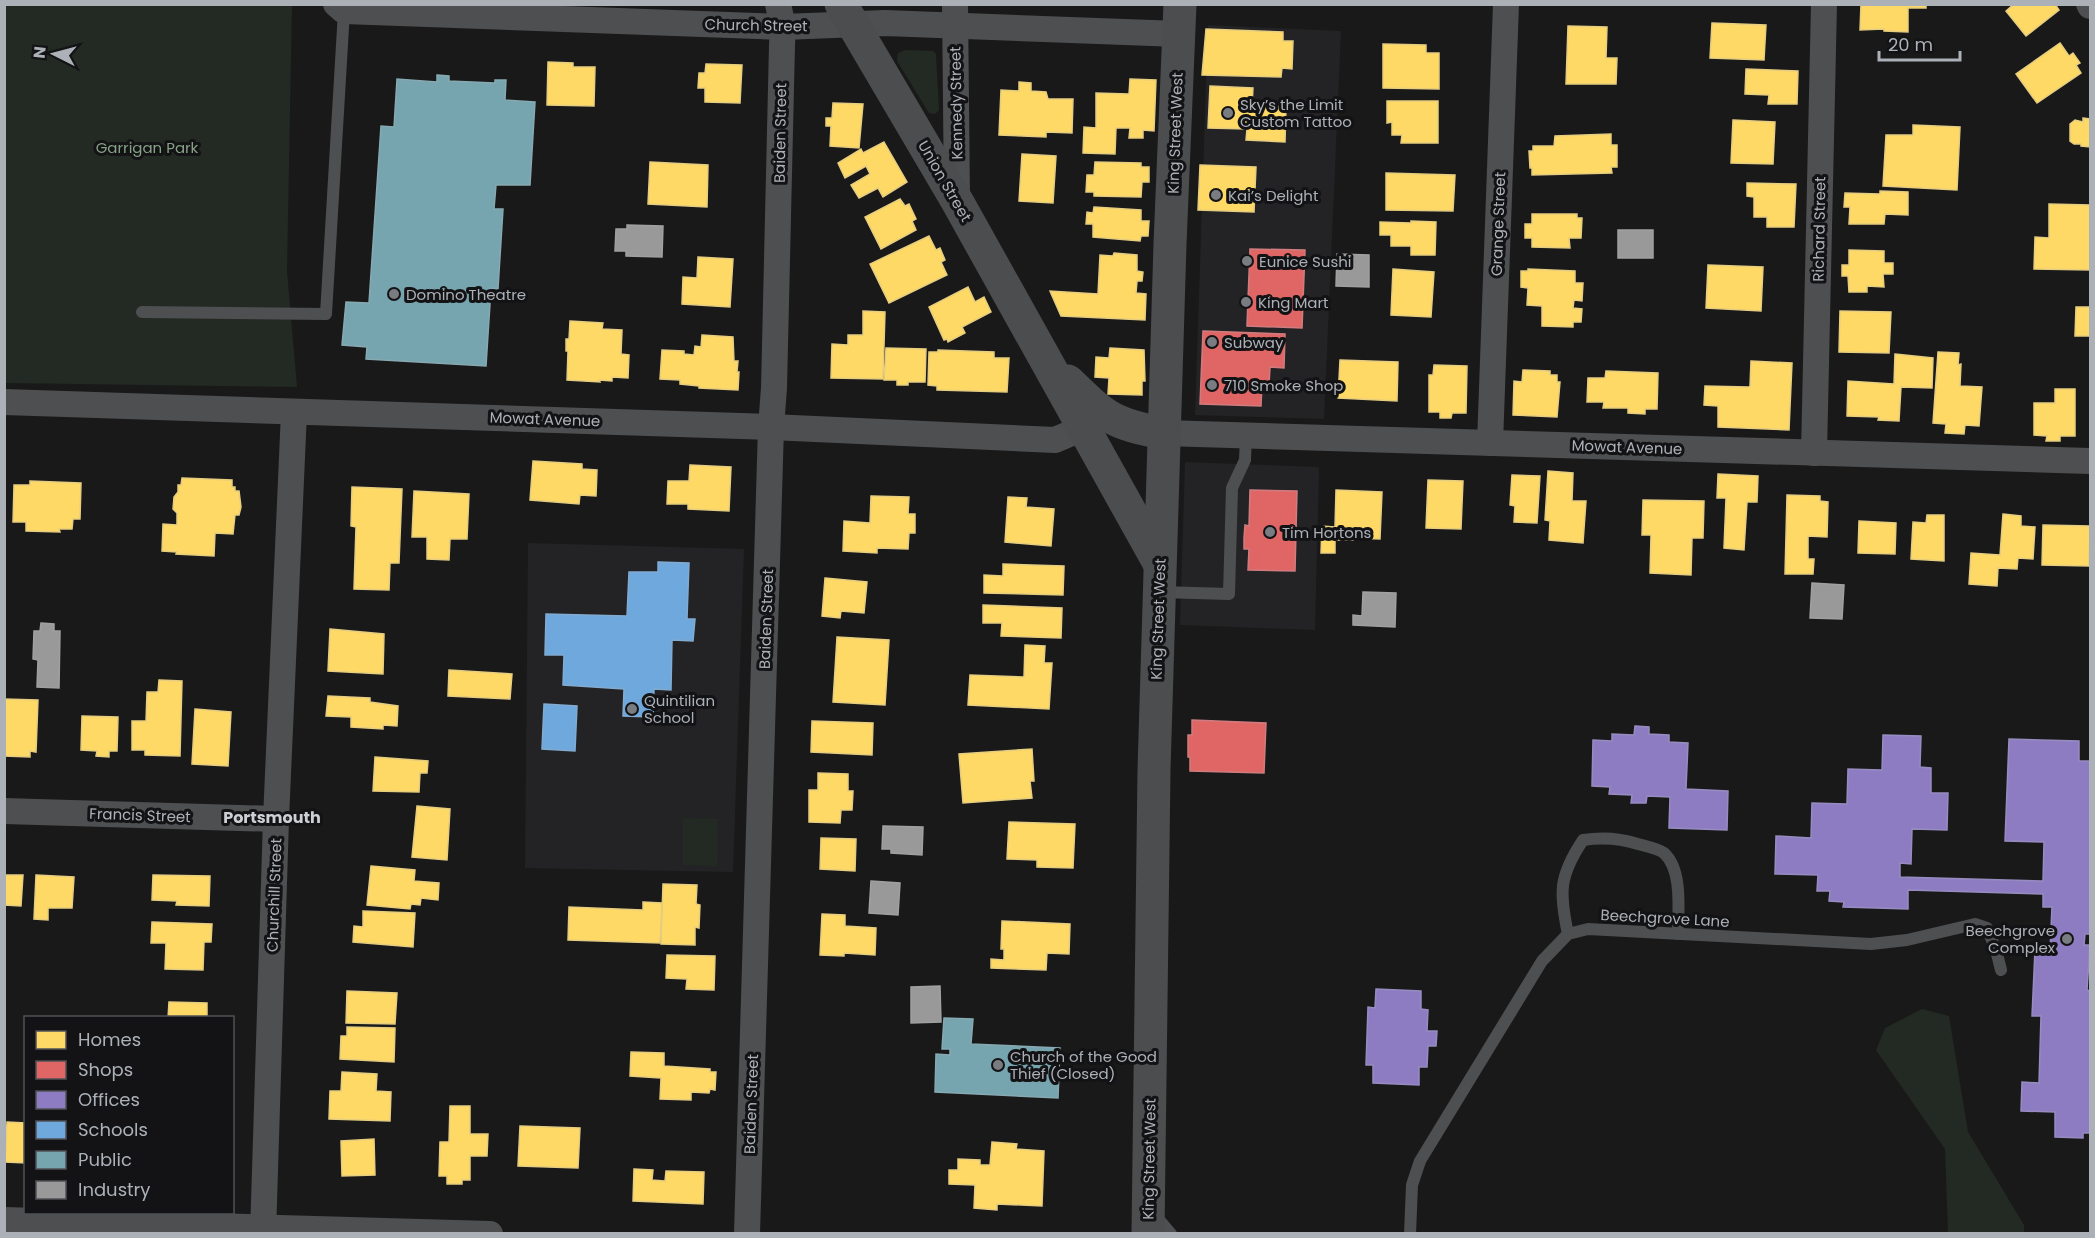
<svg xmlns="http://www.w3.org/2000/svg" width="2095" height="1238" font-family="Poppins,sans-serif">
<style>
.built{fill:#232325}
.green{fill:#232923}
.homes{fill:#ffd966;stroke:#e6cd7f;stroke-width:1.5}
.shops{fill:#e06666;stroke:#d07c7f;stroke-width:1.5}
.offices{fill:#8e7cc3;stroke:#978cc0;stroke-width:1.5}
.schools{fill:#6fa8dc;stroke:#81abd1;stroke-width:1.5}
.public{fill:#76a5af;stroke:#86a9b2;stroke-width:1.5}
.industry{fill:#999;stroke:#9fa0a2;stroke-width:1.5}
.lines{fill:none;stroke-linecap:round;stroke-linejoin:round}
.lane{stroke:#4e4f51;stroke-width:12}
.street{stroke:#4e4f51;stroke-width:26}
.secondary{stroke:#4c4d4f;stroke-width:33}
.poi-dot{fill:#797c80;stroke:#131315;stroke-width:2}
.labels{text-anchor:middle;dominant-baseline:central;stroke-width:6;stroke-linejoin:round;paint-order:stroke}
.street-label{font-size:15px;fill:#acb1b8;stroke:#131315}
.poi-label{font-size:15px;fill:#acb1b8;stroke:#131315;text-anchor:start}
.park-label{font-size:15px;fill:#86a185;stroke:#131315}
.neighbourhood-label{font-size:16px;font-weight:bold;fill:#cccfd5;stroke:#131315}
</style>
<rect width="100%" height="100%" fill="#191919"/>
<g class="built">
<polygon points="1208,25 1341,31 1324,419 1195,415"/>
<polygon points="1185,462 1319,467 1315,630 1180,625"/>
<polygon points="528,543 744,549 733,872 525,868"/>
</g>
<g class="green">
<polygon points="5,5 292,5 287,271 297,387 5,383"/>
<polygon points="905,50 933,51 936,54 939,110 935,114 929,113 897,61 898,53"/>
<polygon points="683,818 718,819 717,866 683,865"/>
<polygon points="1922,1009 1949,1016 1968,1132 2024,1225 2024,1233 1948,1233 1945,1149 1876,1050 1885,1028"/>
</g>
<g class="homes">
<polygon points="1861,4 1926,4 1926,8 1908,8 1908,32 1884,31 1884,29 1860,30"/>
<polygon points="2014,4 2055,4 2059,10 2026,36 2006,11"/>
<polygon points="1712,23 1766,25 1764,60 1710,58"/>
<polygon points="1568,26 1607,27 1606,58 1617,58 1616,84 1566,84"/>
<polygon points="1206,29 1283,32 1283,41 1293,41 1292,69 1282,68 1281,77 1202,75"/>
<polygon points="2060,43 2069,56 2073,53 2080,63 2076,65 2081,73 2037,103 2016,74"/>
<polygon points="1383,44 1426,45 1426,53 1439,53 1439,89 1383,88"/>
<polygon points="548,62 573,63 573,67 595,67 594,106 547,105"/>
<polygon points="706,64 742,65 740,103 705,102 705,88 698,88 699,73 705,73"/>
<polygon points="1746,69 1798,71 1797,104 1768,104 1769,95 1745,94"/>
<polygon points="1130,79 1156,80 1154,131 1143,130 1143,138 1129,138 1130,128 1116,128 1115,154 1083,153 1084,127 1096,128 1096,93 1129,94"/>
<polygon points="1019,82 1031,83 1031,91 1046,92 1048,99 1073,99 1072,133 1046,132 1046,137 999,135 1001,90 1019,91"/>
<polygon points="1210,86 1253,88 1252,105 1286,107 1285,142 1246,140 1247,129 1208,128"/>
<polygon points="1387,101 1438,101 1438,143 1401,143 1402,135 1392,135 1392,122 1387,123"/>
<polygon points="833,103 863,104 859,148 830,146 831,126 826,126 826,118 832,118"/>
<polygon points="2083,118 2090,119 2090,147 2081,146 2081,144 2074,144 2070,141 2070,124 2075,120 2083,122"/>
<polygon points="1733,120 1775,122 1773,164 1731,163"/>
<polygon points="1913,125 1960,127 1957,190 1883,186 1886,135 1913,135"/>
<polygon points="1611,134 1611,145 1617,145 1617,167 1611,167 1612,173 1532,175 1532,168 1530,168 1529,151 1533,151 1533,146 1554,146 1555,136"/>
<polygon points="884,142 907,182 883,197 878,188 859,198 851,185 870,174 866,166 845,178 838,163 861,149 863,153"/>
<polygon points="1022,154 1056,156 1053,203 1019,201"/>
<polygon points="650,162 708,165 707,207 648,204"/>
<polygon points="1095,162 1141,163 1141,167 1149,167 1149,182 1142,182 1141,197 1094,196 1094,192 1086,192 1087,175 1094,175"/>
<polygon points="1200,165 1256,167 1254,212 1198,210"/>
<polygon points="1386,173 1455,175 1453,211 1386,210"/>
<polygon points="1747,183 1796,184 1794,227 1767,227 1767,217 1754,217 1754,197 1747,196"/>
<polygon points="1880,191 1908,192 1908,215 1885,214 1884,224 1849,224 1850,207 1844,207 1845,193 1880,194"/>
<polygon points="900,199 905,206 909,204 916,219 912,221 916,230 881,249 865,217"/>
<polygon points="2049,204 2090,205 2090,270 2034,269 2035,237 2049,238"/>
<polygon points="1094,207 1141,210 1141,221 1149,221 1148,236 1141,236 1140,241 1093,237 1093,224 1086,224 1087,212 1093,213"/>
<polygon points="1532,214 1577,214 1577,218 1582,218 1581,238 1569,238 1570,248 1532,247 1532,238 1525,238 1525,224 1532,224"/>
<polygon points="1411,221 1436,222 1435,255 1411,255 1411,246 1391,246 1391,235 1380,235 1380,222 1411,223"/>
<polygon points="929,236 936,250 940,248 945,260 941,262 947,275 889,303 870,264"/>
<polygon points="1849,250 1884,251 1884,263 1893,263 1893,274 1883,274 1884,287 1867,286 1867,292 1849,292 1848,276 1842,276 1842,265 1849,265"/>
<polygon points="1114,253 1137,255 1137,271 1143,272 1142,281 1137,281 1136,293 1146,294 1145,320 1061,316 1050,291 1098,294 1100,255 1113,256"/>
<polygon points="698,257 733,259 730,307 682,304 683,277 697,278"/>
<polygon points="1708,265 1763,267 1761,311 1706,308"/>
<polygon points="1393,269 1434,272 1431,317 1391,315"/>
<polygon points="1528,269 1575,271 1575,283 1583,283 1582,301 1574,300 1573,308 1582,309 1581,322 1573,322 1573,327 1542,326 1542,306 1527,305 1528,288 1521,287 1521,271 1528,271"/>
<polygon points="968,287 975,302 984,297 991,312 962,327 965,333 948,342 947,339 944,340 929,307"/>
<polygon points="2076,307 2090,307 2090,336 2075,336"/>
<polygon points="863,311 885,312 883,379 831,378 832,344 848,345 848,335 863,335"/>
<polygon points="1840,311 1891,312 1889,353 1839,352"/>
<polygon points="570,321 603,323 602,329 622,330 621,354 629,355 628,378 612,377 612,381 599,380 600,382 567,380 568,351 566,351 566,339 569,339"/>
<polygon points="702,335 733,337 734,361 738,361 737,372 739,372 738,390 699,388 699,386 680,384 680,380 660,379 662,350 684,351 684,354 694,355 695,346 701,347"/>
<polygon points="886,348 926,349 925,382 908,382 908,385 897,385 897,380 884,380"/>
<polygon points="1110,348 1144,350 1145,381 1142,381 1142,395 1108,394 1109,378 1095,377 1096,357 1109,358"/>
<polygon points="938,350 994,352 994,358 1009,358 1007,392 937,390 937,386 928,385 929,352 938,352"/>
<polygon points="1938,352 1959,353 1958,365 1961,364 1960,386 1982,387 1979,426 1965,425 1964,434 1945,433 1946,424 1933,423"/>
<polygon points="1895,354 1933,358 1932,388 1901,387 1899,421 1878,420 1879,417 1847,416 1848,381 1894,384"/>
<polygon points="1340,360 1398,362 1397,401 1338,398"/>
<polygon points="1751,361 1792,363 1789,430 1718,427 1718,406 1704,405 1705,386 1749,387 1750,386"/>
<polygon points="1434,365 1467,366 1466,413 1452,413 1451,418 1440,418 1440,412 1429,412 1429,375 1433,375"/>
<polygon points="1523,370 1550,371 1550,375 1557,375 1557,382 1560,382 1557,417 1513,415 1514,381 1522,382"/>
<polygon points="1606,371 1658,373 1657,409 1645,409 1645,414 1628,413 1628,408 1603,408 1604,402 1587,402 1588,378 1605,378"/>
<polygon points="2055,389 2075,389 2075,436 2060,436 2060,441 2046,441 2047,436 2034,435 2034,403 2055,403"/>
<polygon points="533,461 582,464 582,469 597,470 596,496 580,495 579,504 530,500"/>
<polygon points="690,465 731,467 729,511 688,509 688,504 667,504 668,481 689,481"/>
<polygon points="1548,471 1573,473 1572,501 1586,501 1583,543 1549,540 1550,521 1545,520"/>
<polygon points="1718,474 1758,476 1757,502 1747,502 1744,550 1724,548 1726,498 1717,498"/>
<polygon points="1512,475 1540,476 1537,523 1514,522 1515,506 1510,505"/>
<polygon points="182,478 232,480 232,487 235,487 235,491 239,491 241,507 239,515 235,515 233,534 215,533 214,556 176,554 177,552 162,551 163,524 177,525 177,513 173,509 174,497 178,492 178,485 181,485"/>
<polygon points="1428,480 1463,481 1461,529 1426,528"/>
<polygon points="30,481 81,483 80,519 73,519 72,529 59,529 60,532 26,531 26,522 13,522 14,485 30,485"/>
<polygon points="352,487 402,489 399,563 390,563 389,590 354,589 356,527 351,526"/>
<polygon points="1336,490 1382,492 1380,539 1353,538 1354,540 1335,540 1335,553 1321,553 1322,526 1335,527"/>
<polygon points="414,491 469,494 467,539 450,539 449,560 427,559 427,537 412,537"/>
<polygon points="1787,495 1820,496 1820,501 1828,502 1827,537 1808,536 1808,559 1814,559 1813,574 1785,574"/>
<polygon points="871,496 909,497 908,514 915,514 915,533 909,533 908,549 877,548 877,553 843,551 844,521 870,523"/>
<polygon points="1008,497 1027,498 1026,507 1054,509 1051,546 1005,542"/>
<polygon points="1643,500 1704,501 1703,538 1692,538 1691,575 1650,573 1651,535 1642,535"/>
<polygon points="2003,514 2021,516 2021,526 2035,527 2033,559 2018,558 2017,569 1998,568 1997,586 1969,584 1971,553 2000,555"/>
<polygon points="1927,515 1944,515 1944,561 1911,559 1913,522 1926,523"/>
<polygon points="1859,521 1896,523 1895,554 1858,553"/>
<polygon points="2043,525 2090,526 2089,566 2042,565"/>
<polygon points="1003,564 1064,566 1063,595 984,593 984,575 1003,576"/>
<polygon points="825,578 867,582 864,613 841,611 840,618 822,616"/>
<polygon points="983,605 1062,608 1061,638 1001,636 1002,623 983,623"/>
<polygon points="330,629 384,634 383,674 328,671"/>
<polygon points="837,637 889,640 885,705 833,702"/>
<polygon points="1025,645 1045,646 1044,663 1052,663 1049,709 968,705 970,675 1024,677"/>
<polygon points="449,670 512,674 510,699 448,696"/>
<polygon points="159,680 182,681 180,756 145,755 145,750 132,750 132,721 146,721 147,692 158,692"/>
<polygon points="328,696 370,698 370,702 398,706 397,726 383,725 383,729 351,727 351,717 326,716"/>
<polygon points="4,699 38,700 36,752 30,751 30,757 4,756"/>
<polygon points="195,709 231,712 228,766 192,764"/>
<polygon points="82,716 118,717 117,751 109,751 109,757 96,756 97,751 81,750"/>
<polygon points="812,721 873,723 872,755 811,752"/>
<polygon points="1032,749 1034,781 1030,781 1032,798 963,803 959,754"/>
<polygon points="375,757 428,761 427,773 420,773 419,792 373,791"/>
<polygon points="818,773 848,774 848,791 853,791 852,810 841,810 840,823 809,822 809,790 818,790"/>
<polygon points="417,806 450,809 447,860 412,857"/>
<polygon points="1009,822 1075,824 1073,868 1037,867 1037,860 1007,859"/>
<polygon points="821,838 856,839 855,871 820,869"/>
<polygon points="371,866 415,870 414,881 439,883 438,900 421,898 420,905 411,904 410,909 367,905"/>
<polygon points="4,875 23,875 21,906 4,905"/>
<polygon points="36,875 74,877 72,908 48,908 48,920 34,919"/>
<polygon points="153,875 210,876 209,906 176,905 177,901 152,900"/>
<polygon points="663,884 697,885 696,904 700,905 699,928 695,927 695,945 661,944"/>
<polygon points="643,902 662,903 660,943 568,940 569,907 643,910"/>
<polygon points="363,911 415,913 413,947 353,942 354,926 363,927"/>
<polygon points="822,914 845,915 845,926 876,928 875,955 844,953 844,956 820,955"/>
<polygon points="1002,921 1070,924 1069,954 1047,953 1046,970 991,968 991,959 1004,960 1004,949 1001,949"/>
<polygon points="152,922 212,924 211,942 204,942 203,970 165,969 166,943 151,943"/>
<polygon points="667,955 715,956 714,990 686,989 687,979 666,978"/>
<polygon points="347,991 397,993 395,1024 346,1023"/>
<polygon points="169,1002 207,1003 207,1018 168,1018"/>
<polygon points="347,1027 395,1028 394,1062 340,1059 341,1036 347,1036"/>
<polygon points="631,1052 664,1053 664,1066 710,1069 710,1072 716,1072 715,1090 710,1089 709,1093 691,1092 691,1100 660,1099 661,1078 630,1076"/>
<polygon points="342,1072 377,1074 376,1091 391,1092 390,1121 329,1119 330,1091 341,1091"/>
<polygon points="450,1106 470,1106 470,1134 488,1134 487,1156 470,1156 470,1180 462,1180 462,1184 447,1184 447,1176 439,1176 440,1142 449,1142"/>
<polygon points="7,1122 26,1123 26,1163 5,1162"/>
<polygon points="520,1126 580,1128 578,1168 518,1166"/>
<polygon points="374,1139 375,1175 342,1176 341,1141"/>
<polygon points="992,1142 1017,1144 1016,1149 1044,1151 1042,1206 997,1204 997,1210 974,1208 975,1185 949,1184 949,1170 958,1170 958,1159 980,1160 980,1165 990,1165"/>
<polygon points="634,1169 653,1170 652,1180 665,1181 666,1171 704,1172 703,1204 633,1201"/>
</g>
<g class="shops">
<polygon points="1250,249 1305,250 1302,328 1247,326"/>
<polygon points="1203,331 1285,334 1284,368 1270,367 1269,385 1262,384 1261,406 1200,404"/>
<polygon points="1250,490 1297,491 1295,571 1248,570 1249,549 1244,549 1244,538 1245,525 1249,526"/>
<polygon points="1192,720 1266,723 1264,773 1190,771 1190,757 1188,757 1188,735 1192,735"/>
</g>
<g class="offices">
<polygon points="1635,726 1649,727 1649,734 1669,735 1669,742 1688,743 1686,789 1728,791 1727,830 1669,828 1670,797 1647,796 1646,803 1631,803 1632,795 1609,794 1610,787 1592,786 1593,740 1612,741 1612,734 1634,735"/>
<polygon points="1883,735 1921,736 1920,767 1931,768 1931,793 1948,793 1947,830 1912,829 1911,864 1900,863 1900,877 2043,881 2044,842 2005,841 2009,739 2079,741 2079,761 2090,761 2090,934 2085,934 2084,945 2090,945 2087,990 2090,991 2090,1133 2083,1133 2083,1138 2055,1137 2055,1112 2021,1111 2022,1082 2039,1083 2041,1016 2032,1016 2035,950 2050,950 2052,907 2043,907 2043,894 1908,890 1908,909 1843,907 1844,902 1829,901 1830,891 1817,891 1818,875 1775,874 1776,836 1811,838 1812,803 1847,804 1848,769 1882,770"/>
<polygon points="1376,989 1421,991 1421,1009 1428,1010 1427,1031 1437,1031 1436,1046 1428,1046 1427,1067 1419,1067 1419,1085 1373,1083 1373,1065 1366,1065 1368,1007 1375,1008"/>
</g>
<g class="schools">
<polygon points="658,562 689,563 687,619 695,619 693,641 672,640 671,690 654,689 653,717 623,716 624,689 563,685 564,655 545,655 546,614 627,616 629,572 658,572"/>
<polygon points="544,704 577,706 575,751 542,749"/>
</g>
<g class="public">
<polygon points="437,75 449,76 449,81 495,83 495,80 506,80 505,100 535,102 530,185 496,185 494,209 503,209 498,289 491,288 486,366 366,359 367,347 342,345 346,302 369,303 381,126 394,127 397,79 437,82"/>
<polygon points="944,1018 973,1019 971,1044 1060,1048 1058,1098 935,1092 936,1054 950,1055 950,1049 942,1049"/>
</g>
<g class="industry">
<polygon points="627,225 663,226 662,257 626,256 626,251 615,251 616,229 627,229"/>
<rect x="1618" y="230" width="35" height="28"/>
<polygon points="1337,254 1369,255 1369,287 1336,286"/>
<polygon points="1812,583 1844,585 1842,619 1810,618"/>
<polygon points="1363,592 1396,593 1395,627 1353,625 1353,615 1362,616"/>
<polygon points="41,623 54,624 54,631 60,631 59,688 37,687 38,660 33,659 34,631 40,631"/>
<polygon points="883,826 923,827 922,855 891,853 891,849 882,849"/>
<polygon points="871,881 900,883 898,915 869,913"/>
<polygon points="940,986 941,1022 911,1023 911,987"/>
</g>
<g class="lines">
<g class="lane">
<polyline points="142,312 326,314 344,11"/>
<polyline points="1160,592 1229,594 1232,488 1245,460 1246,435"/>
<path d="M 1568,934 C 1559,892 1559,876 1583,840 C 1603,837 1619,838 1638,844 C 1645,846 1659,849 1664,853 C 1683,870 1678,911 1678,934"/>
<polyline points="1154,1214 1171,1234"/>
<polyline points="1410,1234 1412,1185 1420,1161 1542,961 1568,934 1588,929 1871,944 1907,940 1975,924 1987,928 1996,950 2001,970"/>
</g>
<g class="street">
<polyline points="336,4 344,11 783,27 885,23 1179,34"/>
<polyline points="955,4 957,201"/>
<polyline points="2089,4 2090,6"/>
<polyline points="4,402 771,427 1055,440 1083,428"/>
<polyline points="1164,433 2090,461"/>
<polyline points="1490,443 1506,4"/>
<polyline points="1814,453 1824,4"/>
<polyline points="4,811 276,819"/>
<polyline points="4,1220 490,1234"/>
<polyline points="263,1234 276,819 294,412"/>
<polyline points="747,1234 771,427 774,388 782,45 783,27 778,4"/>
</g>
<g class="secondary">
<polyline points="841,4 957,201 1159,563"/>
<path d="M 1068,381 C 1104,416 1113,425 1164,433"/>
<polyline points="1148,1234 1154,770 1170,244 1180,4"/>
</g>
</g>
<g class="poi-dot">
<circle cx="1228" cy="113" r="6"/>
<circle cx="1216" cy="195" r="6"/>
<circle cx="1247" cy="261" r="6"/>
<circle cx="394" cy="294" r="6"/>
<circle cx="1246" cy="302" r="6"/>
<circle cx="1212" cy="342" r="6"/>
<circle cx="1212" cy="385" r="6"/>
<circle cx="1270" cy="532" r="6"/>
<circle cx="632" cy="709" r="6"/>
<circle cx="2067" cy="939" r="6"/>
<circle cx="998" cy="1065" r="6"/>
</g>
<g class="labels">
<g class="street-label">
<text transform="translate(756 25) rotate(1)">Church Street</text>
<text transform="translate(956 103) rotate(-91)">Kennedy Street</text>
<text transform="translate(780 133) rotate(-89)">Baiden Street</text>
<text transform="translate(1175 133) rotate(-88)">King Street West</text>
<text transform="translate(945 181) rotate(60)">Union Street</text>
<text transform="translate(1498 224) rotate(-88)">Grange Street</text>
<text transform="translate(1819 229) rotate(-89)">Richard Street</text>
<text transform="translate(545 419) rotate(2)">Mowat Avenue</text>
<text transform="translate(1627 447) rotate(2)">Mowat Avenue</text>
<text transform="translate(766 619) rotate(-88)">Baiden Street</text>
<text transform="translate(1158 619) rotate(-88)">King Street West</text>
<text transform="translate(140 815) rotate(2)">Francis Street</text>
<text transform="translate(274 895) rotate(-88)">Churchill Street</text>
<text transform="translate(1665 918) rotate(3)">Beechgrove Lane</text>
<text transform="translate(751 1104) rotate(-88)">Baiden Street</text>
<text transform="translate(1149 1159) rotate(-89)">King Street West</text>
</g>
<g class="poi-label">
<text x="1240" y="104">Sky’s the Limit<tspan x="1240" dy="17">Custom Tattoo</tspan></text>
<text x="1228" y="195">Kai’s Delight</text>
<text x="1259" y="261">Eunice Sushi</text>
<text x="406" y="294">Domino Theatre</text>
<text x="1258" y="302">King Mart</text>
<text x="1224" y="342">Subway</text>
<text x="1224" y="385">710 Smoke Shop</text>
<text x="1282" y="532">Tim Hortons</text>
<text x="644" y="700">Quintilian<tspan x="644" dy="17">School</tspan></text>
<text x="2055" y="930" text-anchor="end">Beechgrove<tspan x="2055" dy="17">Complex</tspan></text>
<text x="1010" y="1056">Church of the Good<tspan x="1010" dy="17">Thief (Closed)</tspan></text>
</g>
<g class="park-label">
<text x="147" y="147">Garrigan Park</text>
</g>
<g class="neighbourhood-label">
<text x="272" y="817">Portsmouth</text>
</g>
</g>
<rect width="2095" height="1238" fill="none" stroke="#acb1b8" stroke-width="12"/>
<rect x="24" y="1016" width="210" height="198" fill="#131315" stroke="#505256" stroke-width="1.5"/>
<rect x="36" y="1031" width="30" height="18" fill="#ffd966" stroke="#505256" stroke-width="1.5"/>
<text x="78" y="1046" font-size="18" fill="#acb1b8">Homes</text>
<rect x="36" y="1061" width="30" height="18" fill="#e06666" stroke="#505256" stroke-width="1.5"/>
<text x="78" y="1076" font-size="18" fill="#acb1b8">Shops</text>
<rect x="36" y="1091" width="30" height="18" fill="#8e7cc3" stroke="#505256" stroke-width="1.5"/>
<text x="78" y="1106" font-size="18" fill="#acb1b8">Offices</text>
<rect x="36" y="1121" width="30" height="18" fill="#6fa8dc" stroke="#505256" stroke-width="1.5"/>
<text x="78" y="1136" font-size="18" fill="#acb1b8">Schools</text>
<rect x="36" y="1151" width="30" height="18" fill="#76a5af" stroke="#505256" stroke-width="1.5"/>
<text x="78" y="1166" font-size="18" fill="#acb1b8">Public</text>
<rect x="36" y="1181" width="30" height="18" fill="#999999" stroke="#505256" stroke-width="1.5"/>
<text x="78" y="1196" font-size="18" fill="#acb1b8">Industry</text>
<g transform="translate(54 54) rotate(276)" stroke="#131315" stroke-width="4.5" paint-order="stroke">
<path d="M0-4.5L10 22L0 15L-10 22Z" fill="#acb1b8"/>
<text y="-9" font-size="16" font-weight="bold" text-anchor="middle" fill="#acb1b8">N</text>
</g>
<path d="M1879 51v9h81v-9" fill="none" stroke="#acb1b8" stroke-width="3"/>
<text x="1888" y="51" font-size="18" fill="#acb1b8" stroke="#131315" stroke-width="4.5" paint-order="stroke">20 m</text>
</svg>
